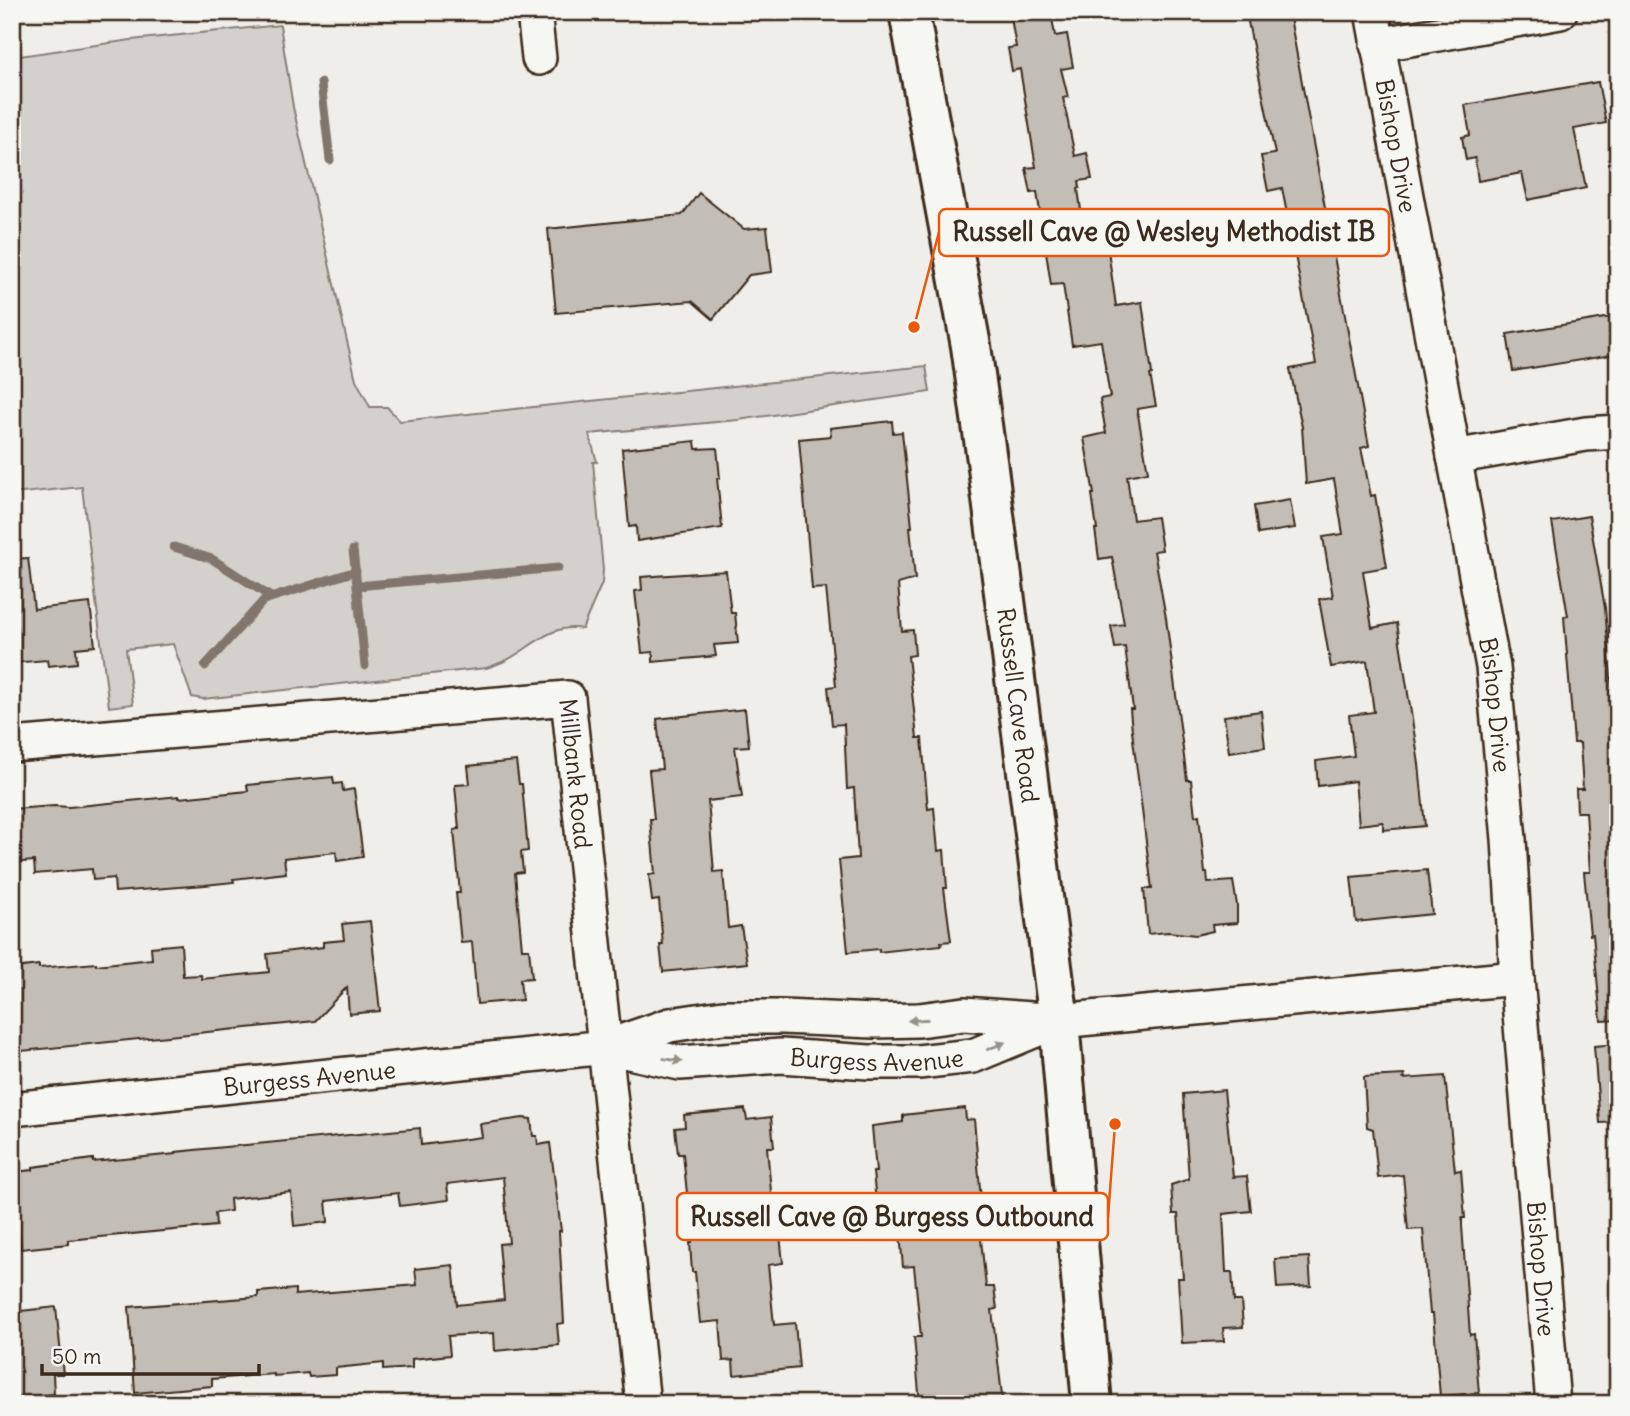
<svg xmlns="http://www.w3.org/2000/svg" width="1630" height="1416" font-family="Delius,sans-serif">
<style>
.green{fill:#d4d1cc;stroke:#887e75;stroke-width:2}
.lines{fill:none;stroke-linecap:round;stroke-linejoin:round}
.stream{stroke:#81766d;stroke-width:9}
.building{fill:#c2bdb7;stroke:#3b2a1e;stroke-width:2}
.minor-casing{stroke:#3b2a1e;stroke-width:38}
.major-casing{stroke:#3b2a1e;stroke-width:44}
.minor{stroke:#f6f6f2;stroke-width:33}
.major{stroke:#f6f6f2;stroke-width:38}
.oneway{fill:#989088}
.labels{text-anchor:middle;dominant-baseline:central;stroke-width:6;stroke-linejoin:round;paint-order:stroke}
.street-label{font-size:24px;fill:#3b2a1e;stroke:#f6f6f2}
.leader{fill:none;stroke:#e8590c;stroke-width:2.5}
.callout-dot{fill:#e8590c;stroke:#f6f6f2;stroke-width:2.5}
.callout{fill:#f6f6f2;stroke:#e8590c;stroke-width:2.5}
.callout-label{font-size:26px;text-anchor:middle;font-weight:bold;fill:#3b2a1e}
</style>
<rect width="100%" height="100%" fill="#efeeea"/>
<filter id="ink" filterUnits="userSpaceOnUse"><feTurbulence type="fractalNoise" baseFrequency=".0143" numOctaves="2"/><feDisplacementMap in="SourceGraphic" scale="14" xChannelSelector="R" yChannelSelector="G"/><feConvolveMatrix kernelMatrix="1 2 1 2 8 2 1 2 1" color-interpolation-filters="sRGB"/></filter>
<g filter="url(#ink)">
<path class="green" d="M 280,25 L 293,107 L 356,380 L 370,407 L 387,407 L 400,421 L 926,366 L 930,392 L 738,420 L 589,434 L 597,462 L 593,462 L 603,570 L 602,583 L 582,629 C 551,623 532,647 507,660 C 500,663 493,666 486,668 L 203,699 L 192,697 L 173,644 L 126,649 L 133,704 L 109,707 L 82,487 L 12,494 L 12,57 L 131,40 Z"/>
<g class="lines">
<g class="stream">
<polyline points="321,83 330,160"/>
<polyline points="174,547 212,559 271,597"/>
<polyline points="353,550 357,586 558,568"/>
<polyline points="357,586 365,666"/>
<polyline points="205,666 264,600 356,571"/>
</g>
</g>
<g class="building">
<polygon points="1010,12 1051,12 1055,36 1067,34 1073,67 1061,69 1068,97 1063,98 1075,156 1087,153 1092,179 1079,181 1080,188 1078,189 1086,246 1107,243 1116,306 1142,302 1152,374 1150,375 1156,406 1137,409 1148,472 1127,476 1133,520 1157,517 1162,550 1154,551 1166,618 1187,780 1191,780 1195,816 1199,815 1205,873 1207,873 1208,883 1233,881 1237,905 1237,923 1212,925 1213,931 1196,935 1168,932 1148,934 1144,889 1152,889 1132,731 1130,709 1133,709 1125,647 1115,648 1111,626 1124,624 1112,557 1099,559 1095,529 1097,529 1092,494 1094,494 1084,438 1106,433 1100,399 1110,397 1101,341 1072,345 1063,284 1051,285 1037,192 1031,193 1026,168 1036,167 1020,69 1012,71 1008,48 1016,47"/>
<polygon points="1246,12 1289,12 1369,446 1361,448 1371,496 1375,495 1387,567 1363,571 1372,628 1397,623 1419,764 1425,826 1383,830 1383,822 1359,825 1355,781 1318,786 1316,761 1354,756 1349,715 1374,712 1367,661 1331,667 1319,599 1333,597 1323,537 1343,534 1334,479 1306,484 1302,427 1290,369 1316,364 1282,188 1268,191 1261,156 1275,154"/>
<polygon points="1598,82 1606,123 1574,129 1586,188 1528,200 1522,173 1478,181 1475,158 1466,160 1462,137 1470,135 1465,105"/>
<polygon points="699,193 744,229 767,227 772,272 749,275 713,319 692,301 556,313 548,229 682,215"/>
<polygon points="1618,316 1618,354 1513,371 1507,334"/>
<polygon points="892,421 893,433 902,432 912,527 910,527 915,579 898,584 902,631 913,630 915,655 908,656 917,738 922,738 928,809 934,808 938,851 944,850 947,888 944,888 951,941 941,942 942,945 879,952 879,949 848,952 839,860 858,858 854,788 847,789 844,724 832,725 828,687 836,686 826,588 812,589 799,439 831,436 830,428"/>
<polygon points="695,441 696,449 717,448 720,478 717,478 722,528 637,541 636,526 629,527 622,449"/>
<polygon points="1290,500 1295,528 1258,534 1254,506"/>
<polygon points="1589,516 1605,608 1613,700 1618,700 1618,1020 1601,1021 1593,934 1590,935 1584,872 1590,872 1586,812 1577,812 1576,789 1583,789 1580,743 1574,743 1564,617 1568,616 1552,522"/>
<polygon points="28,558 34,609 90,603 95,646 76,648 77,663 48,666 47,660 12,663 12,559"/>
<polygon points="726,571 731,613 735,613 738,643 714,645 716,656 653,662 653,652 642,653 635,591 642,590 641,577"/>
<polygon points="745,709 749,746 735,747 742,797 708,801 714,872 723,871 728,928 741,926 747,963 663,972 660,945 663,945 659,900 652,901 649,875 655,874 650,819 654,819 649,770 662,769 657,719"/>
<polygon points="1261,711 1265,747 1229,752 1224,716"/>
<polygon points="516,761 519,784 522,784 528,851 521,852 523,872 515,873 522,949 529,949 532,978 520,979 522,1000 477,1004 472,942 461,943 456,893 460,893 454,830 459,829 455,785 470,784 468,766"/>
<polygon points="333,777 334,784 342,783 343,791 354,789 363,857 337,861 336,852 284,858 286,873 233,879 234,882 205,885 115,892 114,878 93,880 92,869 35,874 34,861 12,863 12,809 55,806 69,807 179,796 179,798 248,791 247,785"/>
<polygon points="1427,870 1432,914 1356,922 1351,877"/>
<polygon points="370,921 380,1011 349,1014 347,987 315,1021 12,1052 12,990 16,990 15,968 39,965 39,968 96,963 96,965 152,959 151,947 181,944 183,976 201,975 202,979 269,972 267,954 323,947 323,942 344,940 342,924"/>
<polygon points="1618,1044 1618,1122 1600,1123 1594,1046"/>
<polygon points="1405,1075 1403,1079 1445,1076 1455,1171 1461,1170 1465,1218 1462,1218 1462,1226 1470,1335 1474,1334 1479,1393 1440,1396 1433,1314 1430,1314 1423,1229 1408,1230 1403,1175 1378,1178 1373,1129 1367,1127 1364,1077"/>
<polygon points="1224,1090 1233,1177 1247,1176 1251,1211 1223,1214 1226,1272 1232,1272 1234,1301 1241,1301 1243,1327 1223,1328 1224,1341 1182,1343 1178,1278 1183,1278 1178,1214 1173,1214 1171,1185 1189,1179 1183,1094"/>
<polygon points="965,1108 966,1120 974,1119 981,1200 977,1201 986,1287 994,1287 997,1309 992,1310 1003,1404 920,1404 914,1337 921,1337 914,1266 903,1267 897,1200 876,1202 873,1172 876,1172 872,1126 903,1122 903,1115"/>
<polygon points="745,1109 747,1120 771,1117 774,1147 767,1147 775,1236 780,1235 783,1263 768,1265 774,1325 795,1323 799,1368 734,1375 733,1360 723,1361 720,1321 700,1323 695,1272 692,1272 690,1243 692,1243 683,1154 678,1154 675,1128 685,1127 684,1115"/>
<polygon points="523,1118 531,1119 533,1136 537,1136 538,1145 550,1143 561,1231 559,1231 564,1323 557,1324 559,1345 495,1351 494,1333 448,1336 450,1355 412,1359 412,1368 383,1370 383,1363 336,1368 336,1375 309,1377 308,1373 274,1376 274,1374 212,1379 212,1386 135,1393 129,1307 258,1297 258,1292 295,1289 295,1295 417,1285 415,1269 453,1265 457,1305 504,1300 499,1244 509,1243 503,1177 447,1184 449,1200 400,1206 398,1193 326,1201 328,1222 294,1226 291,1192 230,1199 231,1211 215,1213 216,1226 68,1240 68,1244 21,1249 14,1172 33,1170 33,1167 93,1159 93,1162 176,1154 176,1152 204,1149 420,1128 421,1145 482,1137 480,1124"/>
<polygon points="1309,1257 1311,1286 1277,1288 1275,1259"/>
<polygon points="56,1307 63,1374 53,1374 54,1394 12,1399 12,1312"/>
</g>
<g class="lines">
<g class="minor-casing">
<g id="minor">
<polyline points="534,12 539,58"/>
<path id="s1" d="M 1372,12 L 1493,667 L 1509,839 L 1517,978 L 1553,1404"/>
<polyline points="1377,45 1560,12"/>
<polyline points="1454,457 1586,434 1618,432"/>
<path id="s2" d="M 12,745 L 568,698 L 643,1404"/>
<path id="s3" d="M 606,1047 L 680,1063 L 781,1056 L 869,1062 L 918,1062 L 973,1056 L 1050,1024"/>
<path id="s4" d="M 12,1109 L 606,1047 L 670,1025 L 723,1017 L 782,1017 L 874,1021 L 919,1020 L 964,1014 L 1059,1021 L 1517,978"/>
</g>
</g>
<g class="major-casing">
<g id="major">
<path id="s5" d="M 909,12 L 971,346 L 988,468 L 1059,1021 L 1092,1404"/>
</g>
</g>
<use href="#minor" class="minor"/>
<use href="#major" class="major"/>
</g>
<defs><path id="oneway-solid" d="M-6-.8H1V-3.2L6.5 0L1 3.2V.8H-6Z" transform="scale(1.75)"/></defs>
<g class="oneway">
<use href="#oneway-solid" transform="translate(918 1020) rotate(176)"/>
<use href="#oneway-solid" transform="translate(996 1046) rotate(-22)"/>
<use href="#oneway-solid" transform="translate(673 1060) rotate(9)"/>
</g>
</g>
<g class="labels">
<g class="street-label">
<text stroke="none"><textPath href="#s1" startOffset="136">Bishop Drive</textPath></text>
<text stroke="none"><textPath href="#s1" startOffset="704">Bishop Drive</textPath></text>
<text stroke="none"><textPath href="#s5" startOffset="702">Russell Cave Road</textPath></text>
<text stroke="none"><textPath href="#s2" startOffset="634">Millbank Road</textPath></text>
<text stroke="none"><textPath href="#s3" startOffset="273">Burgess Avenue</textPath></text>
<text stroke="none"><textPath href="#s4" startOffset="299">Burgess Avenue</textPath></text>
<text stroke="none"><textPath href="#s1" startOffset="1270">Bishop Drive</textPath></text>
</g>
</g>
<path class="leader" d="M914 327L939 232M1115 1124L1108 1217"/>
<g class="callout-dot">
<circle cx="914" cy="327" r="7"/>
<circle cx="1115" cy="1124" r="7"/>
</g>
<g class="callout">
<rect x="939" y="209" width="450" height="47" rx="7"/>
<rect x="677" y="1193" width="431" height="47" rx="7"/>
</g>
<g class="callout-label">
<text x="1164" y="241">Russell Cave @ Wesley Methodist IB</text>
<text x="892" y="1226">Russell Cave @ Burgess Outbound</text>
</g>
<rect width="1630" height="1416" fill="none" stroke="#f6f6f2" stroke-width="42"/>
<rect x="21" y="21" width="1588" height="1374" fill="none" stroke="#3b2a1e" stroke-width="2.5" filter="url(#ink)"/>
<path d="M42 1364v10h217v-10" fill="none" stroke="#3b2a1e" stroke-width="3.5"/>
<text x="52" y="1364" font-size="21" fill="#3b2a1e" stroke="#f6f6f2" stroke-width="5" paint-order="stroke">50 m</text>
</svg>
